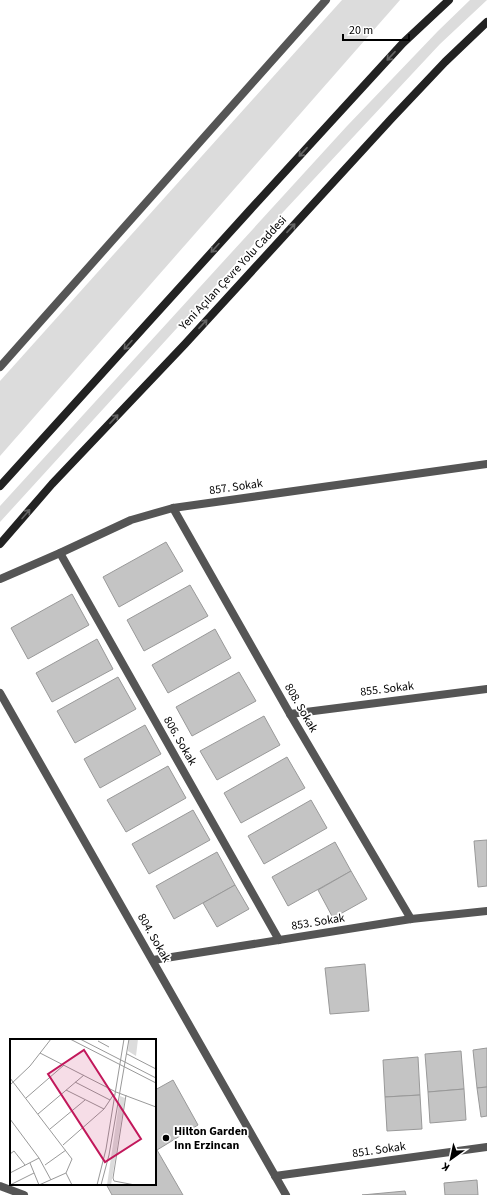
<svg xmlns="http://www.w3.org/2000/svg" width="487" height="1195" font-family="'Source Sans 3',sans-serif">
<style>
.green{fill:#dcdcdc}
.building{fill:#c4c4c4;stroke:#999}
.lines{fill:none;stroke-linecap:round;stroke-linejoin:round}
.service{stroke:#555;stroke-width:8}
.minor{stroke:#555;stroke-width:8}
.secondary{stroke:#222;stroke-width:8}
.oneway{stroke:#646464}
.poi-dot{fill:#000;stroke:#fff;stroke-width:1.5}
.labels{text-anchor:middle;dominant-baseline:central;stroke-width:3.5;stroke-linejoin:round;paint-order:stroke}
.street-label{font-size:12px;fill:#000;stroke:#fff}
.poi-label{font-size:12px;font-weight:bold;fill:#000;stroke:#fff;text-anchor:start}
.inset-road{fill:none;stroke:#999;stroke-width:1}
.view{fill:#c2185b;fill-opacity:0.15;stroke:#c2185b;stroke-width:2}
.inset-edge{fill:none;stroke:#000;stroke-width:2}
</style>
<rect width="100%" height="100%" fill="#fff"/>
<g class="green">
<polygon points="342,0 400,0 0,456 0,381"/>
<polygon points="470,0 487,0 440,44 271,225 0,522 0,506 347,126 438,31"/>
</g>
<g class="building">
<polygon points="166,542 183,571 119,607 103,577"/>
<polygon points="190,585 208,616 144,651 127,620"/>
<polygon points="72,594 89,625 28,659 11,628"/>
<polygon points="215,629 231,658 168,693 152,665"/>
<polygon points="97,639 113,669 52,702 36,673"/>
<polygon points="239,672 256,701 192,736 176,707"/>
<polygon points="118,677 136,709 75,743 57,711"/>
<polygon points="264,716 280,745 217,780 200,751"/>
<polygon points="145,725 161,754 100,788 84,759"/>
<polygon points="287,757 305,788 241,823 224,793"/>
<polygon points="168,766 186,798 126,832 107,800"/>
<polygon points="311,800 327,828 264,864 248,836"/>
<polygon points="193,810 210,840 149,874 132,844"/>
<polygon points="487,840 487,886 478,887 474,841"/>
<polygon points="335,842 351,871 288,906 272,877"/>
<polygon points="217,852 235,885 174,919 156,886"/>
<polygon points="351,871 367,899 333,918 318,890"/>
<polygon points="235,885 249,909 217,927 203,903"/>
<polygon points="365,964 369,1011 330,1014 325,968"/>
<polygon points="487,1048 487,1087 477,1088 473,1050"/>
<polygon points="461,1051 464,1089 428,1092 425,1054"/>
<polygon points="418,1057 420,1095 385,1097 383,1060"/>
<polygon points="173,1080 198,1125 157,1150 183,1195 112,1195 106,1184 155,1184 155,1090"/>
<polygon points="487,1087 487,1116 481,1117 477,1088"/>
<polygon points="464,1089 466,1120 430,1123 428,1092"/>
<polygon points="420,1095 422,1129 387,1131 385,1097"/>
<polygon points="477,1180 478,1195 445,1195 444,1183"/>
<polygon points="405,1191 406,1195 362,1195"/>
</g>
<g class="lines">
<polyline class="service" points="0,1186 24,1195"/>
<g class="minor">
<polyline points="0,367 326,0"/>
<polyline points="173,508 290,714 411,919"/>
<polyline points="60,553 279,940"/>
<polyline points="0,579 60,553 131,520 173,508 487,464"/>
<polyline points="0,693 286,1195"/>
<polyline points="290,714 487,689"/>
<polyline points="153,960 411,919 487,911"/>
<polyline points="275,1176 487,1147"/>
</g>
<g class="secondary">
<polyline points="0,486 250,210 403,43 449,0"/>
<polyline points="0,544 52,484 185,344 392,118 445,62 487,22"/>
</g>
</g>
<defs><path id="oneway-shaft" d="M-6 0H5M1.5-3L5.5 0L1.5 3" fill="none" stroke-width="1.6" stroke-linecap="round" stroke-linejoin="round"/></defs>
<g class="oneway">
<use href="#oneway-shaft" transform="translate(391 56) rotate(133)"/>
<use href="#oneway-shaft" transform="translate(303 152) rotate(133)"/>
<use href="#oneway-shaft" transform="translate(291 228) rotate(-47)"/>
<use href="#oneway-shaft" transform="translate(215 248) rotate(132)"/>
<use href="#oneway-shaft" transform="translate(203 324) rotate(-47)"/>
<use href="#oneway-shaft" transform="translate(128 345) rotate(132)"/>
<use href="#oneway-shaft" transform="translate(114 419) rotate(-47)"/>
<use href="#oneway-shaft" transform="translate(26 514) rotate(-49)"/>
</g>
<circle class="poi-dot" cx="166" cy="1138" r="4"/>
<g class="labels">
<g class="street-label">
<text transform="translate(233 273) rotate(-47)">Yeni Açılan Çevre Yolu Caddesi</text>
<text transform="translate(236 487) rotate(-8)">857. Sokak</text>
<text transform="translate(387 689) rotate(-7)">855. Sokak</text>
<text transform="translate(301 708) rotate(60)">808. Sokak</text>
<text transform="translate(180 741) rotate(60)">806. Sokak</text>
<text transform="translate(318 922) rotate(-9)">853. Sokak</text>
<text transform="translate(154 938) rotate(60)">804. Sokak</text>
<text transform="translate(379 1150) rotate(-8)">851. Sokak</text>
</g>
<g class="poi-label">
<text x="174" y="1131">Hilton Garden<tspan x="174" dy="14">Inn Erzincan</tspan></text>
</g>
</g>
<g transform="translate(10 1039)">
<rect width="146" height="146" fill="#fff"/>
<path d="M 119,0 L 128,0 L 126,17 L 118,12 ZM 110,57 L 115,59 L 101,146 L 97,146 Z" fill="#dcdcdc"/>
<path class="inset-road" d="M 60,0 L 146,44M 70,0 L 146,39M 88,2 L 99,8M 30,14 L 106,53 L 146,68M 117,15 L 146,30M 0,39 L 62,120 L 56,134 L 29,146 L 20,124M 65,43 L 100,61M 0,46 L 20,27 L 41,0M 56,51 L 94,70M 116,56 L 103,139 L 104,142 L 125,146M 16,59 L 54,26M 28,75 L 74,36M 0,80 L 29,119 L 41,141M 40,90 L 75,61M 53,106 L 94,70 L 104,55M 0,115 L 4,112 L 15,126M 35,126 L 56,111M 0,134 L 29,119M 56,134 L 62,146M 0,146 L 24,134M 87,146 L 96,110 L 114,0M 91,146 L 99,116 L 119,0"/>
<path class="view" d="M 74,11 L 131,100 L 95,123 L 38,35 Z"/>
<rect width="146" height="146" class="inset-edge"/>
</g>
<g transform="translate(451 1159) rotate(213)" stroke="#ffffff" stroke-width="3" paint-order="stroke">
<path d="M0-3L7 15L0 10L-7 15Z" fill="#000000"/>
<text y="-6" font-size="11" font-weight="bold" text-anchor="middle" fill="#000000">K</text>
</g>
<path d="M343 34v6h66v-6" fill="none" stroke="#000000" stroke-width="2"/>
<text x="349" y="34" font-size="12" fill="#000000" stroke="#ffffff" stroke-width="3" paint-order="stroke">20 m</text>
</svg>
